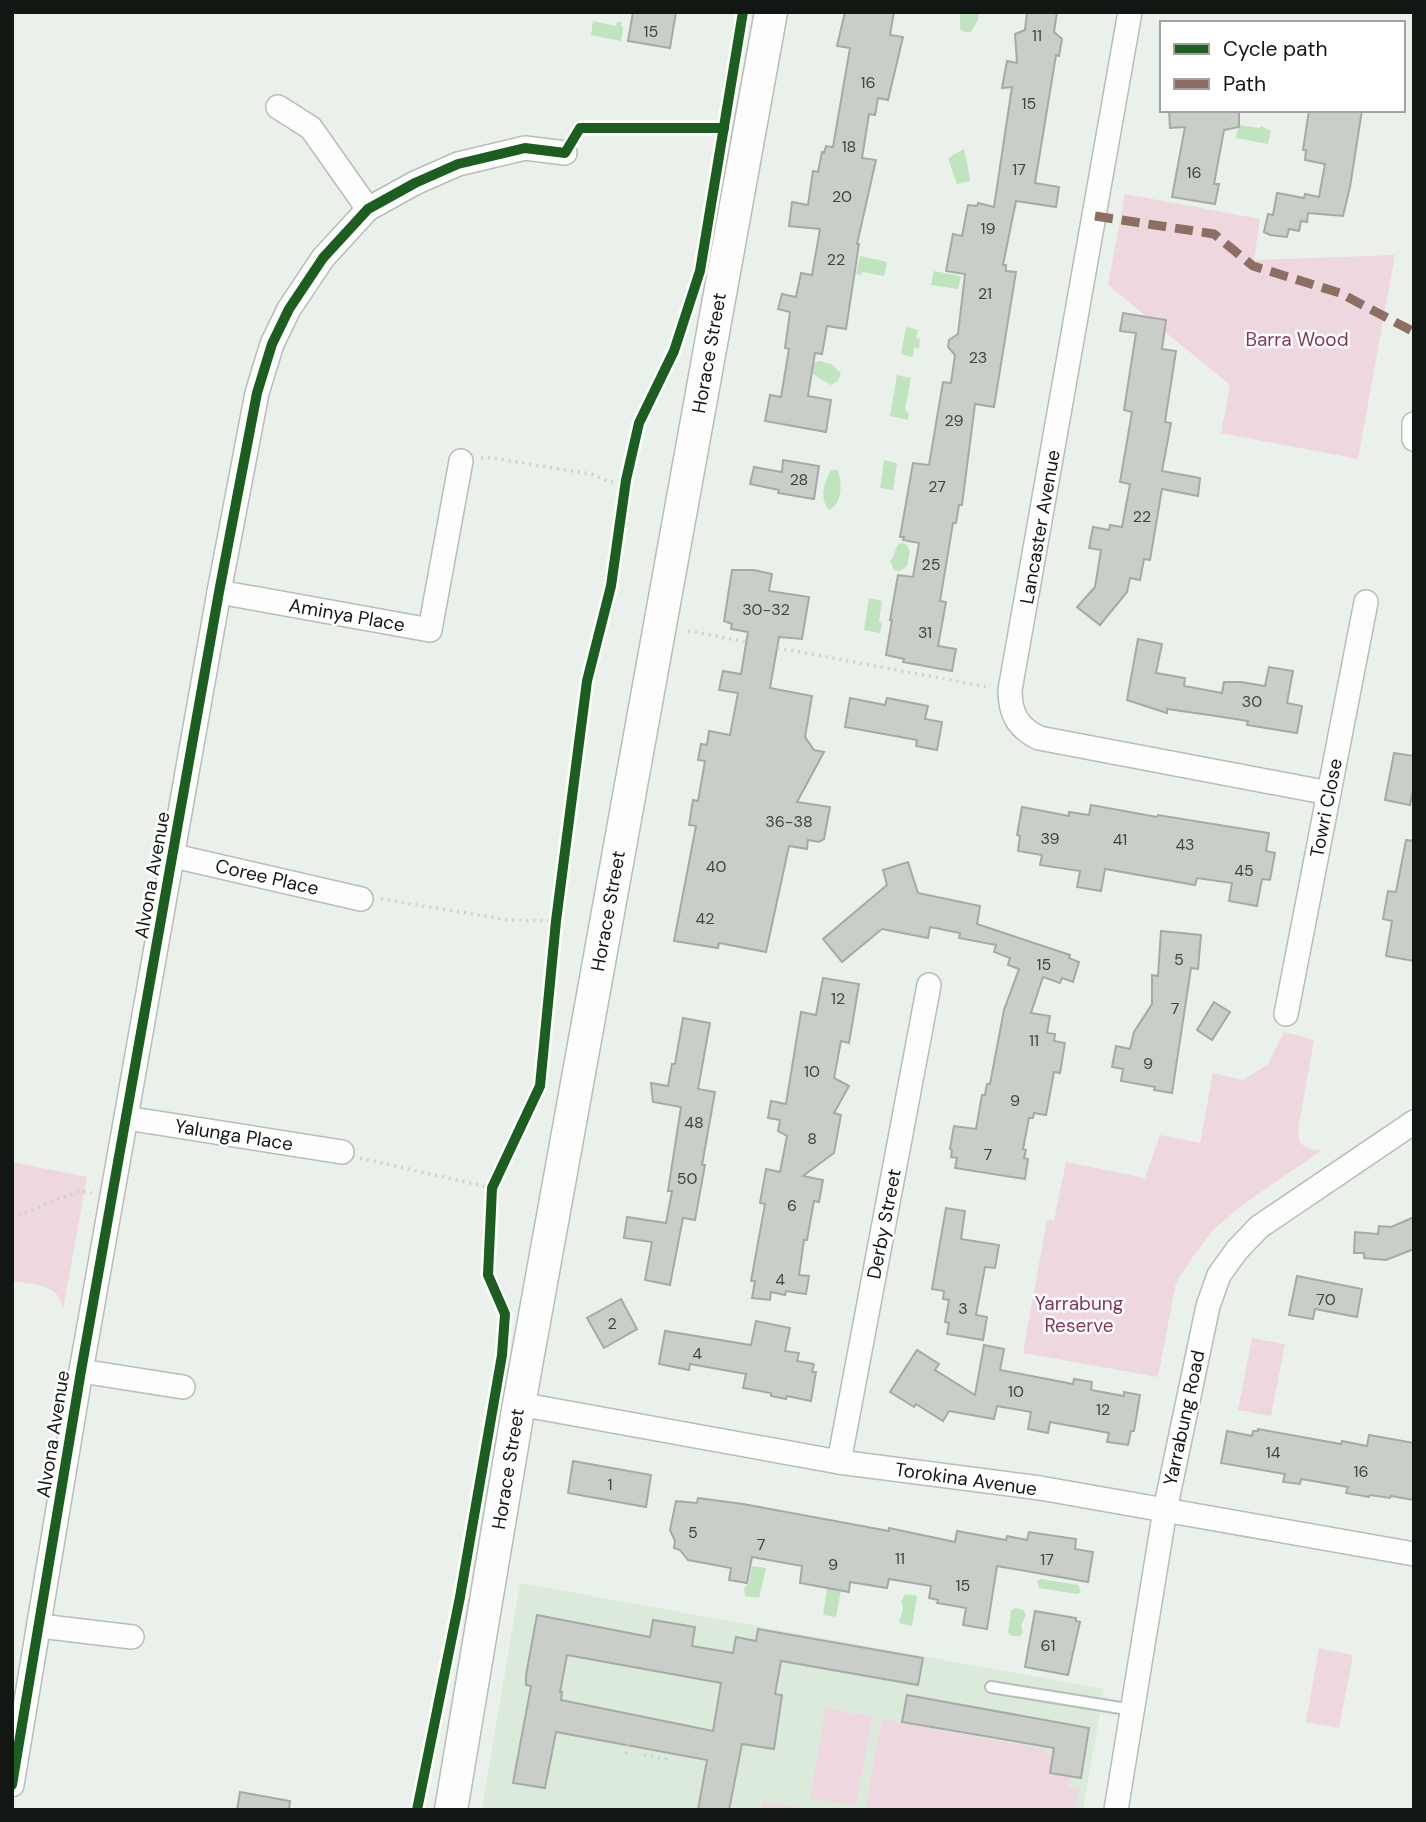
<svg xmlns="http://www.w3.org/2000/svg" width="1426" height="1822" font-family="'DM Sans',sans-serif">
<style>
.built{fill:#dceadc}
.green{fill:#eed7de}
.water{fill:#bfe4be}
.building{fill:#c9cec8;stroke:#a5aaa5;stroke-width:2;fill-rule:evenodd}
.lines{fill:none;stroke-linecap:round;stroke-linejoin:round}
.service-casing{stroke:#b7bdb7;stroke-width:14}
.minor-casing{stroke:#b7bdb7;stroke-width:26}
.secondary-casing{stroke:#b7bdb7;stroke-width:35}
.path{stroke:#cfd1cf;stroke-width:3.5;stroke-dasharray:2 5;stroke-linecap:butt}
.service{stroke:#fcfdfc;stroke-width:10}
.minor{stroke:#fcfdfc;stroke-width:23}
.secondary{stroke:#fcfdfc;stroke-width:32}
.quiet{stroke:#8d6e63;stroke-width:9;stroke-dasharray:18 9;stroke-linecap:butt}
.cycleway-casing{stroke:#fff;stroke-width:15}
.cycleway{stroke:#1b5e20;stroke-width:10}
.labels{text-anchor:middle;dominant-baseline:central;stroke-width:5;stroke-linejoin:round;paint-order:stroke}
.number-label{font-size:16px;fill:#404540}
.park-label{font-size:19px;fill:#85345b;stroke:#fff}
.street-label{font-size:19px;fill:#131713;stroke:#fff}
</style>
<rect width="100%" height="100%" fill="#eaf1ea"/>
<polygon class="built" points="520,1583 1104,1689 1083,1810 482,1810"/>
<g class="green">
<polygon points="1125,194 1260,219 1254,260 1395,255 1358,459 1221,433 1230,385 1108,285"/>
<polygon points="1284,1032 1314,1040 1298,1130 1300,1143 1309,1149 1322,1150 1241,1206 1213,1230 1192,1258 1176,1283 1158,1377 1023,1353 1047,1220 1054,1221 1066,1162 1145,1178 1160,1135 1200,1143 1213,1073 1243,1080 1268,1064"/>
<path d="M 12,1162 L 87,1177 L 63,1310 C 61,1283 33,1285 12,1281 Z"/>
<polygon points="1252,1338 1285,1344 1271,1416 1238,1410"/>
<polygon points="1319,1648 1353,1655 1339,1728 1306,1722"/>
<polygon points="826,1708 872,1717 856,1806 810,1798"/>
<polygon points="882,1719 1047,1750 1046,1755 1072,1760 1068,1787 1079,1789 1075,1810 865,1810"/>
<polygon points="763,1802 811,1809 813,1810 762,1810"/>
</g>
<g class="water">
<polygon points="960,12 979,12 978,20 971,32 965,32 960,29"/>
<polygon points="593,21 616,26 617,22 622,22 621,26 623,27 621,41 591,35"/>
<polygon points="1239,125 1259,128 1261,126 1271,131 1268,144 1236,138"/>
<polygon points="964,149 970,178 970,181 957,184 948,158"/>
<polygon points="860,256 887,262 884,276 863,272 860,275 856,274"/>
<polygon points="934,271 961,276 958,289 931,285"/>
<polygon points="906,327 918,330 916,338 920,339 919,349 914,347 913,357 901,354"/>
<polygon points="819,361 831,364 841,373 838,381 831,385 813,374 813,363"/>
<polygon points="897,375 911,378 905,410 909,414 908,420 890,416"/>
<polygon points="884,460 897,463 893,490 880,488"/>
<path d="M 831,470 L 838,470 C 842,484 843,503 829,510 C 819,499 824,482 831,470 Z"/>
<path d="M 900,543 L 906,544 L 910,551 L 907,566 L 900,571 L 894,570 L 890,561 C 895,556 895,546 900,543 Z"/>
<polygon points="869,598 882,601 879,621 882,624 880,633 864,630"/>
<polygon points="752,1566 766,1568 759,1598 745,1596 744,1588 749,1583"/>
<polygon points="1041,1579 1078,1585 1081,1592 1077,1594 1039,1588 1037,1581"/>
<polygon points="827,1588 841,1590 836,1617 823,1615"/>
<polygon points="905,1594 917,1596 912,1626 899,1623 903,1608 901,1602"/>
<polygon points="1015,1608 1023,1610 1026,1615 1021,1626 1023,1633 1020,1636 1011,1636 1008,1632 1011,1611"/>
</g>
<g class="building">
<polygon points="633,12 676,12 670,48 628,41"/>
<polygon points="845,12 894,12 890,35 903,37 888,100 878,98 875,115 869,114 862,158 876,160 857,244 859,244 846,329 827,326 822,354 815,353 808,396 831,400 826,432 765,421 770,395 781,397 789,349 785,348 790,312 778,309 782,294 796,297 801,273 812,275 820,229 789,226 792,202 808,205 813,171 818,172 822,152 824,153 826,146 833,147 850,48 837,46"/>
<polygon points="1027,12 1057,12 1054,32 1062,39 1059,56 1056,55 1035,183 1059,187 1056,207 1016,201 1003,265 1006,265 1006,271 1016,272 994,407 975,404 962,505 959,505 956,523 953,523 940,601 946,602 938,646 956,649 952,671 903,662 904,659 886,655 892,620 890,620 898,575 913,577 919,543 903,540 904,537 900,537 913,463 929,465 943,382 951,383 955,355 948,347 949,340 958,334 965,274 946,271 953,234 962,236 968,205 977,206 978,203 994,207 1012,87 1002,88 1007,61 1017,63 1015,34 1025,30"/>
<polygon points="1169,110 1239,110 1239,127 1224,130 1214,184 1219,184 1215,204 1172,197 1185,127 1170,128"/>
<polygon points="1309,110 1362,110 1350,187 1343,216 1308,213 1307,222 1301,221 1299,231 1289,229 1287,237 1270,235 1264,232 1268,214 1273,215 1277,193 1304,198 1305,194 1319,197 1325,164 1305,160 1306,150 1303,150"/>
<polygon points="1123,313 1166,320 1162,349 1176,351 1165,422 1171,423 1162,471 1200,478 1198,496 1162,489 1150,560 1144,559 1140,580 1130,578 1127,592 1100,625 1077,607 1095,587 1101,550 1089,548 1093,527 1109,530 1110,525 1122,527 1130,484 1120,482 1132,412 1124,410 1136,333 1120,331"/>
<polygon points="783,460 819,466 814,499 778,493 779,490 750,484 754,467 782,472"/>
<polygon points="732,570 754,570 772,574 769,591 809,597 802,639 779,637 770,688 812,696 805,737 814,750 824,752 797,802 830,807 824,839 819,842 808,840 807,849 789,846 766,952 719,943 718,948 674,941 696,826 689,825 693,800 698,801 705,761 698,760 701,744 707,745 709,731 730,735 738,693 719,690 723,671 741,674 748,632 731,629 732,624 724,621"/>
<polygon points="1138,639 1162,644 1156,673 1185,678 1184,686 1222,693 1224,682 1241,682 1265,686 1269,667 1293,671 1287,703 1302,706 1297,733 1247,725 1248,721 1216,716 1167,709 1167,713 1127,700"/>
<polygon points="850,698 885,705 887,698 928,706 925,719 942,722 937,750 916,746 917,740 845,727"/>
<polygon points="1394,753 1414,756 1414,786 1410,805 1385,800"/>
<polygon points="1091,805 1157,817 1158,815 1269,833 1266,851 1275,853 1270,880 1262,879 1257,906 1229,901 1232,883 1197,878 1195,885 1105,869 1101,891 1077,887 1080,871 1040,865 1042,855 1018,851 1020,836 1017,835 1022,807 1069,816 1069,812 1089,815"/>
<polygon points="1406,840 1414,841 1414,961 1386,956 1392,921 1383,919 1388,891 1396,892"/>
<polygon points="908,862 918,893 980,906 977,924 1070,955 1069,958 1079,962 1073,982 1062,978 1060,983 1043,977 1031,1013 1050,1016 1047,1033 1055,1034 1054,1041 1065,1043 1060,1073 1054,1072 1046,1115 1034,1113 1033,1118 1029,1118 1023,1149 1026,1150 1024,1158 1028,1159 1025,1179 955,1168 957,1158 951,1157 952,1150 950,1149 954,1126 976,1129 982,1095 985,1095 987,1084 990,1084 1004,1010 1019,969 1008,965 1010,958 994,952 996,945 959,938 960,933 930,927 928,938 882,929 842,962 823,939 887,885 883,870"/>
<polygon points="1161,931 1201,935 1198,969 1191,968 1172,1093 1154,1090 1155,1087 1121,1081 1123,1069 1112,1067 1116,1046 1130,1049 1134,1032 1152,1004 1152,975 1158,976"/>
<polygon points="823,978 859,984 849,1043 841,1041 834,1078 849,1086 834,1113 841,1115 834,1153 803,1176 823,1180 819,1202 814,1201 807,1240 804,1240 799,1275 809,1276 806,1294 786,1291 785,1295 771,1292 770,1300 752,1298 755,1281 751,1281 765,1204 760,1203 766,1169 780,1172 787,1136 778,1131 780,1120 768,1118 771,1101 786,1104 801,1012 816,1015"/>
<polygon points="1214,1002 1230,1012 1212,1040 1197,1030"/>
<polygon points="683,1018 710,1023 698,1089 715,1092 702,1165 705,1165 695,1220 683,1218 670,1285 645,1280 652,1242 624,1238 627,1217 666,1223 672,1191 668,1191 681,1107 653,1102 651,1083 668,1086 672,1064 675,1064"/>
<polygon points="946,1208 965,1211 961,1239 999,1245 995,1268 985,1267 976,1315 987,1317 983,1340 947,1334 949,1323 945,1322 949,1300 943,1299 944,1291 932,1289"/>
<polygon points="1414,1217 1414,1249 1386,1260 1364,1258 1364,1253 1354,1253 1355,1232 1378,1234 1379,1226 1391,1227"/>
<polygon points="1297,1276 1362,1289 1357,1317 1315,1309 1313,1319 1289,1315"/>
<polygon points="621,1299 637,1329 604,1348 587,1318"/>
<polygon points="756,1321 790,1328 785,1351 799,1353 797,1361 814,1364 812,1372 816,1372 811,1401 787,1396 786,1399 771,1396 771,1393 743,1388 746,1374 690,1364 689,1370 659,1364 665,1331 751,1345"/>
<polygon points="984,1345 1004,1349 1000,1370 1073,1384 1074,1379 1092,1382 1091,1390 1124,1396 1124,1392 1140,1395 1134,1431 1131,1431 1128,1445 1107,1442 1109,1433 1050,1422 1048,1433 1028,1429 1031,1412 997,1406 994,1419 949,1411 943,1421 916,1404 914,1407 890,1392 917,1350 939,1364 935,1370 975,1395"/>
<polygon points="1258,1429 1341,1444 1342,1441 1367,1446 1369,1435 1414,1443 1414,1500 1391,1496 1390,1498 1370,1495 1369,1497 1346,1493 1348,1487 1301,1479 1300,1484 1283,1482 1285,1474 1221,1463 1227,1431 1252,1436 1253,1431 1258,1431"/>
<polygon points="573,1461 651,1475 646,1507 568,1493"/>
<polygon points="698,1498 743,1504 889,1531 889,1528 955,1542 957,1531 1006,1540 1007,1536 1027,1540 1029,1532 1076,1539 1075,1549 1093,1552 1088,1582 997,1566 987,1629 963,1625 966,1608 937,1603 938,1600 929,1598 931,1586 889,1579 887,1588 850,1582 849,1592 800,1583 802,1566 752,1557 747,1583 729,1580 731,1568 688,1560 680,1550 674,1548 675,1541 670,1530 676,1501 697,1503"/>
<polygon points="1035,1611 1076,1618 1076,1621 1080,1622 1068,1675 1025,1667"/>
<path d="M 537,1615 L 650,1637 L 653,1620 L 695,1627 L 692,1646 L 733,1653 L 736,1637 L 756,1641 L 758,1629 L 923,1658 L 918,1685 L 781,1661 L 775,1694 L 782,1695 L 774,1749 L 742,1744 L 729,1810 L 698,1810 L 707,1760 L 556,1732 L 545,1788 L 513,1783 L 531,1686 L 526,1685 L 526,1675 ZM 567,1655 L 721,1683 L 713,1731 L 561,1700 L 562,1692 L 560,1692 Z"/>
<polygon points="907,1695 1089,1728 1081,1778 1050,1773 1054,1748 902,1722"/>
<polygon points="240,1792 290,1801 289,1810 237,1810"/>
</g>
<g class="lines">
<g class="service-casing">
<polyline id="service" points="991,1687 1133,1710"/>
</g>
<g class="minor-casing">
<g id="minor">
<path d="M 1130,12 L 1010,690 C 1010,714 1018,728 1039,738 L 1329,793"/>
<polyline points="278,107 311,128 368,209"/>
<polyline points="1414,424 1414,439"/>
<polyline points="219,592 430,630 461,461"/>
<polyline points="174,856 361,899"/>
<polyline points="1286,1014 1366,602"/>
<polyline points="126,1118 342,1152"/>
<polyline points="81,1371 183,1387"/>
<polyline points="519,1404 839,1462 1040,1488 1414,1554"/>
<polyline points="839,1462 929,985"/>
<polyline points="40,1626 132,1637"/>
<polyline points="12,1785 81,1371 219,592 257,393 272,344 289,309 323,258 368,209 415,183 458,164 525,148 565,153"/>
<polyline points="1116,1810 1165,1510 1208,1306 1219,1275 1237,1250 1259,1227 1414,1122"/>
</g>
</g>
<g class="secondary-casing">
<polyline id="secondary" points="451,1810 519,1404 771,12"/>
</g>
<g class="path">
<polyline points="575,136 580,128 723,128"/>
<polyline points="481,458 487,457 591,474 610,482 626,480"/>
<polyline points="688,631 988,687"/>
<polyline points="381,899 508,920 556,921"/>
<polyline points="360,1158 492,1188"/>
<polyline points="12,1218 79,1191 92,1193"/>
<polyline points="635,1662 646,1664"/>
<polyline points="619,1739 638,1742"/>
<polyline points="626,1754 630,1731"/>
<polyline points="644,1755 666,1759 666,1753"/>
</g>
<use href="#service" class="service"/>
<use href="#minor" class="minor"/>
<use href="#secondary" class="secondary"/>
<polyline class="quiet" points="1095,216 1214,234 1253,266 1340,293 1414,332"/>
<g class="cycleway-casing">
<g id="cycleway">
<polyline points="12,1785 81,1371 219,592 257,393 272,344 289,309 323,258 368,209 415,183 458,164 525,148 565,153 580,128 724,128"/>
<polyline points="417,1810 460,1597 502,1355 505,1314 488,1275 492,1188 540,1086 556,921 587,681 611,586 626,480 639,423 674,351 700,271 743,12"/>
</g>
</g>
<use href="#cycleway" class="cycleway"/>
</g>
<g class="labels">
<g class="number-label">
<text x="651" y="31">15</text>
<text x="1037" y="35">11</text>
<text x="868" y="82">16</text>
<text x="1029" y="103">15</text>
<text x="849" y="146">18</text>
<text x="1019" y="169">17</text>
<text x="1194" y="172">16</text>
<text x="842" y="196">20</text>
<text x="988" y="228">19</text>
<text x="836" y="259">22</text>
<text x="985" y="293">21</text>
<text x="978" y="357">23</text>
<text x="954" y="420">29</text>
<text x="799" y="479">28</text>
<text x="937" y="486">27</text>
<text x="1142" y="516">22</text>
<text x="931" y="564">25</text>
<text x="766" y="609">30-32</text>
<text x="925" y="632">31</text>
<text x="1252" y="701">30</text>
<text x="789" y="821">36-38</text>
<text x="1050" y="838">39</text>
<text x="1120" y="839">41</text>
<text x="1185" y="844">43</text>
<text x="716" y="866">40</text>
<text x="1244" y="870">45</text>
<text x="705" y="918">42</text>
<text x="1179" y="959">5</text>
<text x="1044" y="964">15</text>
<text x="838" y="998">12</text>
<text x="1175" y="1008">7</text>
<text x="1034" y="1040">11</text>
<text x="1148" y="1063">9</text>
<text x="812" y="1071">10</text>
<text x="1015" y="1100">9</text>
<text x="694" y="1122">48</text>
<text x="812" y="1138">8</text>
<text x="988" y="1154">7</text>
<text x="687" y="1178">50</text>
<text x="792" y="1205">6</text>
<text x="780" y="1279">4</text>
<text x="1326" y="1299">70</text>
<text x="963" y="1308">3</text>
<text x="612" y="1323">2</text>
<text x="697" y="1353">4</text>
<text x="1016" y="1391">10</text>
<text x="1103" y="1409">12</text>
<text x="1273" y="1452">14</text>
<text x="1361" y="1471">16</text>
<text x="610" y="1484">1</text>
<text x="693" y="1532">5</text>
<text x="761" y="1544">7</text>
<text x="900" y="1558">11</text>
<text x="1047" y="1559">17</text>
<text x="833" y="1564">9</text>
<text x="963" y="1585">15</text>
<text x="1048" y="1645">61</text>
</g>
<g class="park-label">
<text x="1297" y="339">Barra Wood</text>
<text x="1079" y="1303">Yarrabung<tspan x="1079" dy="22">Reserve</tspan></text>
</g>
<g class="street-label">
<text transform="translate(709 353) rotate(-80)">Horace Street</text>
<text transform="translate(1040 527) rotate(-80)">Lancaster Avenue</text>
<text transform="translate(347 615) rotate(10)">Aminya Place</text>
<text transform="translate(1326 808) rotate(-79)">Towri Close</text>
<text transform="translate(152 875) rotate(-80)">Alvona Avenue</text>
<text transform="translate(267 877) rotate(13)">Coree Place</text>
<text transform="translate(608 911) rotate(-80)">Horace Street</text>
<text transform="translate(234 1135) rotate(9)">Yalunga Place</text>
<text transform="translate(884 1224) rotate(-79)">Derby Street</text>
<text transform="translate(1184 1418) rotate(-78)">Yarrabung Road</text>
<text transform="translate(53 1434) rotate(-81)">Alvona Avenue</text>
<text transform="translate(508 1469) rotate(-81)">Horace Street</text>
<text transform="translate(966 1479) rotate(8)">Torokina Avenue</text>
</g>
</g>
<rect width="1426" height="1822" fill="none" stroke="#131713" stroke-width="28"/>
<rect x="1160" y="21" width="245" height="91" fill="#ffffff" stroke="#a1a2a1" stroke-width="2"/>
<rect x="1174" y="44" width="35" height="10" fill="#1b5e20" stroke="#a1a2a1" stroke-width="2"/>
<text x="1223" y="56" font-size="21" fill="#131713">Cycle path</text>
<rect x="1174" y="79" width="35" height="10" fill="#8d6e63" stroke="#a1a2a1" stroke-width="2"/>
<text x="1223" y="91" font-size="21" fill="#131713">Path</text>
</svg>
